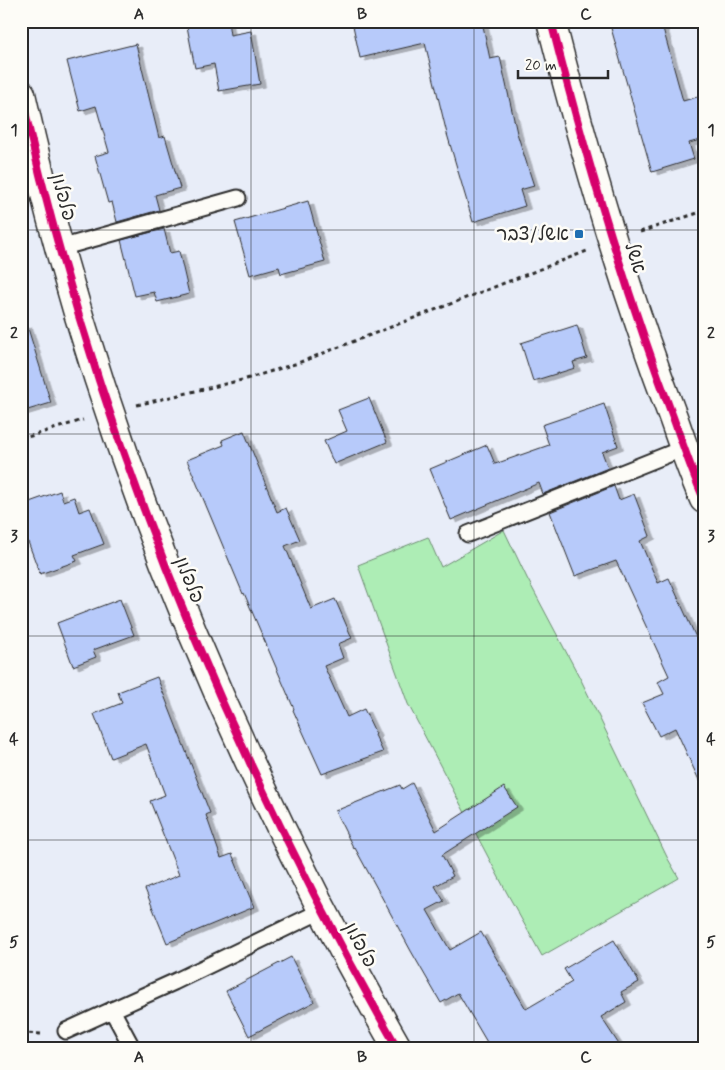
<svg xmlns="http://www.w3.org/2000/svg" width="725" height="1070" font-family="Mynerve,'Playpen Sans Hebrew',sans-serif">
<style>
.green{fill:#adedb5;stroke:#6c8c70}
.building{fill:#b7cafa;stroke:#2b2b2b;filter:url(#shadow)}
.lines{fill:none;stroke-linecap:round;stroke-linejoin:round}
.service-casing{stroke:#2b2b2b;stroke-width:19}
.minor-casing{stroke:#2b2b2b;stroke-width:31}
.path{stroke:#2b2b2b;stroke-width:3;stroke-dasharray:4 4;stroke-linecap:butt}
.service{stroke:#fdfcf7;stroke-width:15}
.minor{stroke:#fdfcf7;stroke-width:28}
.cycleway-casing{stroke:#fdfcf7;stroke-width:11}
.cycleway{stroke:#d6006c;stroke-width:8}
.grid{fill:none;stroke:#2b2b2b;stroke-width:1;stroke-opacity:0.55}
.poi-dot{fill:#1f6fb2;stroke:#fdfcf7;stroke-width:2}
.labels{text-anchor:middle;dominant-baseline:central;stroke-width:5;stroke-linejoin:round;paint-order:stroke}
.street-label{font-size:19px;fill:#2b2b2b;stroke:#fdfcf7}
.poi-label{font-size:19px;fill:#2b2b2b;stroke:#fdfcf7;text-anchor:end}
.neatline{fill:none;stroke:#2b2b2b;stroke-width:2}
.grid-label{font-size:16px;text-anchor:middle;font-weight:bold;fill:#2b2b2b}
</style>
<defs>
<filter id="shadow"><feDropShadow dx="5.5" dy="3" stdDeviation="0" flood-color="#0004"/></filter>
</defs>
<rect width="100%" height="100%" fill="#e8edf8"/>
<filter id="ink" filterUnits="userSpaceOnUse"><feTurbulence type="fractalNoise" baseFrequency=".02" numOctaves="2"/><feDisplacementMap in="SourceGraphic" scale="10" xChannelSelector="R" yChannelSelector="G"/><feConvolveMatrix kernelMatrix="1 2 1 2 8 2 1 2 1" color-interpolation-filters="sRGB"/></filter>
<g filter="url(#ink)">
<polygon class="green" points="504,530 527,578 581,680 668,859 679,878 542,956 507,893 408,704 358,565 428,537 441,567"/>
<g class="building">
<polygon points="186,21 228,21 230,35 251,31 260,84 219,91 214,64 195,68"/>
<polygon points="352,21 482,21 490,59 500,57 517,133 534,186 520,190 525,206 473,222 447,134 425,43 360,58"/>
<polygon points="609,21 661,21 683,101 704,95 704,139 689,143 694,159 652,172"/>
<polygon points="136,44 159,138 165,136 180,188 155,195 159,210 117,222 112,202 108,203 95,156 109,152 96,106 80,111 67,61"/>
<polygon points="308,201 325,262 281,274 279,267 250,275 235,222"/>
<polygon points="164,229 170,253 179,251 189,294 157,302 154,292 135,296 121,240"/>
<polygon points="27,325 51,403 21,412 21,326"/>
<polygon points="577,325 587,358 573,362 575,368 533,381 521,343"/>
<polygon points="369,398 387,442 334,464 324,441 347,431 338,410"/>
<polygon points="604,404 618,446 602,452 608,468 543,494 539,483 451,520 430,469 487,445 495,464 549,445 542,425"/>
<polygon points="244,431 277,512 286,508 300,540 285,546 311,609 335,599 352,638 338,644 343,658 324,666 347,717 364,709 376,734 375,735 383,752 322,774 293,710 294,709 244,593 243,594 187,460 224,445 222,440"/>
<polygon points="614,486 619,500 634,494 650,536 640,541 658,583 669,578 704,655 704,791 675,728 659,736 642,703 664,694 658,682 669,676 616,561 575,576 550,512"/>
<polygon points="60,491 63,501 74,497 79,512 90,508 104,544 74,555 77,561 40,574 21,523 21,505"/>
<polygon points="120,599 134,635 93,650 96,657 73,666 57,623"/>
<polygon points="157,677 210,813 206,815 221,858 232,854 254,907 167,943 145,889 179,875 150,801 165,795 146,744 111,758 94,714 122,703 118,692"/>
<polygon points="412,783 436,831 504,787 517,807 442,855 453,876 435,886 444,901 427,910 450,950 481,932 526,1009 572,982 564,969 614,940 639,982 621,992 626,1002 601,1017 622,1049 491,1049 458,993 441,1003 411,951 355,848 354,849 335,811 400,785 402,789"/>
<polygon points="291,957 314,1002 249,1036 226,991"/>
</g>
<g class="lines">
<g class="service-casing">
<g id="service">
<polyline points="60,248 238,198"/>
<polyline points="468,534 684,448"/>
<polyline points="112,1010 133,1049"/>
<polyline points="66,1031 174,982 323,910"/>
</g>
</g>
<g class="minor-casing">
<g id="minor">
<path d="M 551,21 C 585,155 624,288 673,417 C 683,445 692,472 704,499"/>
<path d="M 21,94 C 95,429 228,751 398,1049"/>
</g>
</g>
<g class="path">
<polyline points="640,232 704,211"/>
<polyline points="137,405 246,379 298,363 587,251"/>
<polyline points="21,439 83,420"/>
<polyline points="21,1033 43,1034"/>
</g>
<use href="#service" class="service"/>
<use href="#minor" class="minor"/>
<g class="cycleway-casing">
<g id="cycleway">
<path d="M 551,21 C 585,155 624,288 673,417 C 683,445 692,472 704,499"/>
<path d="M 21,94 C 95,429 228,751 398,1049"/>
</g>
</g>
<use href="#cycleway" class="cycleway"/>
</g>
</g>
<path class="grid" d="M 251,21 L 251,1049M 474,21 L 474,1049M 21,230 L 704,230M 21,434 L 704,434M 21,636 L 704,636M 21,840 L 704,840"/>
<rect class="poi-dot" x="574" y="229" width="10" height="10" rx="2.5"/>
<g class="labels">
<g class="street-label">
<text transform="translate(63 197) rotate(75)">פלפלון</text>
<text transform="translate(635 258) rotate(72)">אשל</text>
<text transform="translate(189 580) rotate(68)">פלפלון</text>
<text transform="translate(360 945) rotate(62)">פלפלון</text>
</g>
<g class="poi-label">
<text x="569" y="234">אשל/צבר</text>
</g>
</g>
<rect width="725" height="1070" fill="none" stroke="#fdfcf7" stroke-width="55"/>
<path d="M518 70v8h90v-8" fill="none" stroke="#2b2b2b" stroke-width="2.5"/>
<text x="525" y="70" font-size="15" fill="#2b2b2b" stroke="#fdfcf7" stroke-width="4" paint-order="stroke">20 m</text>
<rect x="28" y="28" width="670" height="1014" class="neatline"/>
<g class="grid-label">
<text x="139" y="19">A</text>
<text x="362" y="19">B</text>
<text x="586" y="19">C</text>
<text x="14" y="135">1</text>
<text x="711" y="135">1</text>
<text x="14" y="338">2</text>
<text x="711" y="338">2</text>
<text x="14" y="541">3</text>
<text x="711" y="541">3</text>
<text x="14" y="744">4</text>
<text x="711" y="744">4</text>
<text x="14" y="947">5</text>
<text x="711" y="947">5</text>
<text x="139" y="1062">A</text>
<text x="362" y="1062">B</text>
<text x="586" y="1062">C</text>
</g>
</svg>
